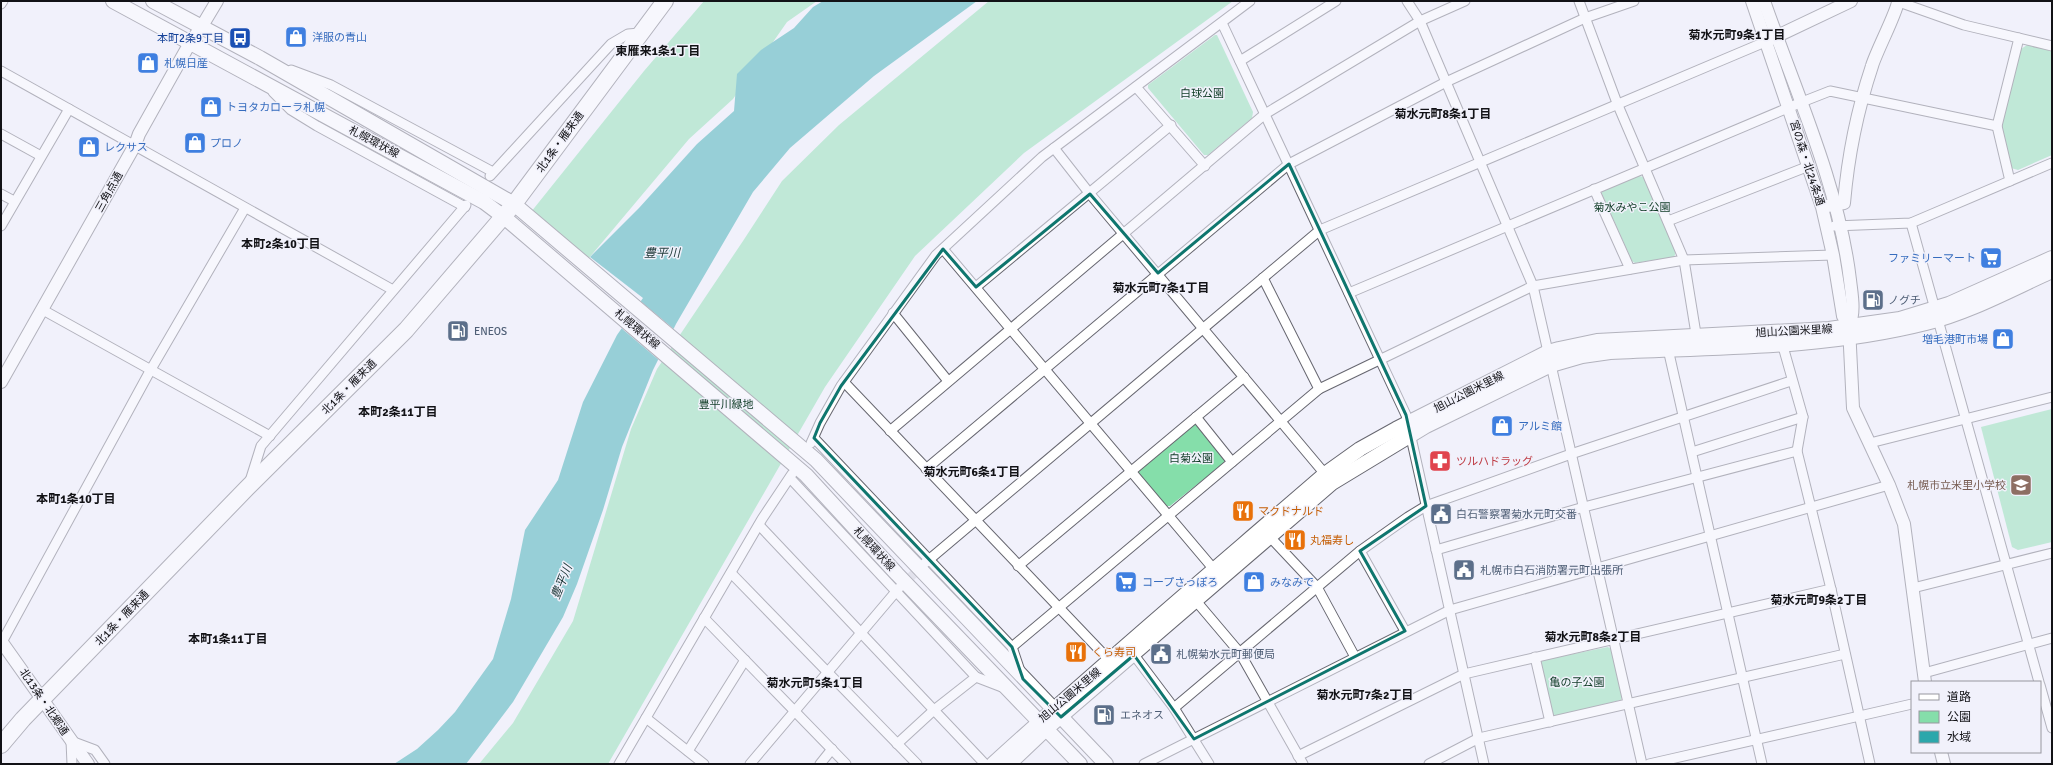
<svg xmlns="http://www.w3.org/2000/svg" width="2053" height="765" font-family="Signika,'Noto Sans JP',sans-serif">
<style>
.green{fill:#85deaa}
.water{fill:#2ca7ab}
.pier{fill:#f1f1fb}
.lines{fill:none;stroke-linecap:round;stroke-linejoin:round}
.street-tunnel{stroke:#d0d0d9;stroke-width:9;stroke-dasharray:9 4.5;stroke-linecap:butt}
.street-casing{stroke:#676770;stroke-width:11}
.secondary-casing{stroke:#676770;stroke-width:14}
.primary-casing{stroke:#676770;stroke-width:16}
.highway-casing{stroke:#676770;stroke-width:18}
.street{stroke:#fff;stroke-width:9}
.secondary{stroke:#fff;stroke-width:12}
.primary{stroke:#fff;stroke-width:14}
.highway{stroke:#fff;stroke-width:16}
.marked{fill:none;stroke:#0f766e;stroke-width:3;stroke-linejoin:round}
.labels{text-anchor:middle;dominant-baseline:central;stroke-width:3;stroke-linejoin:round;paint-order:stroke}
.shop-label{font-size:11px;fill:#366cbe;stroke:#f1f1fb;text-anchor:start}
.transit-label{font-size:11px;fill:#164399;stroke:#f1f1fb;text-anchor:end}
.park-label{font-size:11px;fill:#0d3a24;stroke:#f1f1fb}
.street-label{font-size:11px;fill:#121216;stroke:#f1f1fb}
.service-label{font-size:11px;fill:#4e5e75;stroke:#f1f1fb;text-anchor:start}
.health-label{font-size:11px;fill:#be3a42;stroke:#f1f1fb;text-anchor:start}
.education-label{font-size:11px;fill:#785e54;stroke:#f1f1fb;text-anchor:end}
.food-label{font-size:11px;fill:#c56008;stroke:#f1f1fb;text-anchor:start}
.neighbourhood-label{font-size:12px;font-weight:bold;fill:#121216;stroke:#f1f1fb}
.water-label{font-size:12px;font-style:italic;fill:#223c3c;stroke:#f1f1fb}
</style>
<rect width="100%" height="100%" fill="#f1f1fb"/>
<g class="green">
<polygon points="704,1 817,1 787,22 733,99 689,139 589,258 531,212 644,71"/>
<polygon points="989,1 1233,1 1024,153 915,256 825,387 608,764 479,764 513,723 573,621 631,429 657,369 743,241 782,181 839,125"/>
<polygon points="1215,35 1217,35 1253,112 1252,118 1208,155 1204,155 1148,88 1148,85"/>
<polygon points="2027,45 2052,51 2052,155 2018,170 2011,168 2001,125 2021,49"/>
<polygon points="1639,176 1644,177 1676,252 1674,257 1635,263 1632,261 1602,194 1602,191"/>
<polygon points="2052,409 2052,542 2018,550 2012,547 1981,427"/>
<polygon points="1193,425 1196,425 1224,458 1224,463 1170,506 1165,506 1139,474 1139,471"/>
<polygon points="1608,647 1611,649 1622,697 1621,700 1556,716 1553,714 1541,663 1543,660"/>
</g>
<polygon class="water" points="823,1 977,1 874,76 790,148 753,192 676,324 653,370 622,447 603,510 577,584 563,617 513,702 466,764 394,764 417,749 438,730 455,712 493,659 511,599 525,530 558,480 583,402 617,335 643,298 590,257 639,208 697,144 734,111 737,74 761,50 794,28 813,7"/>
<polygon class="pier" points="639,300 675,330 660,361 620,327"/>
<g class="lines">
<polyline class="street-tunnel" points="901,586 922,566"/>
<g class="street-casing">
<g id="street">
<polyline points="1407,1 1420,21 1533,286 1642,764"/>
<polyline points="1579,1 1617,103 1684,260 1697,340"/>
<polyline points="1899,2 1964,25 2052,46"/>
<polyline points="1,4 3,1"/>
<polyline points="1222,23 1406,415 1484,764"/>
<polyline points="1240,61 1336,1"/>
<polyline points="291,70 331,85 493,172"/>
<polyline points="1,71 393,290"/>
<polyline points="1136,87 1205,166"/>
<polyline points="273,92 291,110 317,126 465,207"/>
<polyline points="1,134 41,156"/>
<polyline points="1054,148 1090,194 1325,474"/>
<polyline points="490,176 611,44 628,34 640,33"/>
<polyline points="2010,181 1997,126 2019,38"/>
<polyline points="1594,189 1630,269"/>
<polyline points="1,194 14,201"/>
<polyline points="1668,221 1809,166"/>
<polyline points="1911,223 2039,682"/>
<polyline points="1,226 69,109"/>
<polyline points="1834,226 1911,223 2052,163"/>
<polyline points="943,249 1217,573"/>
<polyline points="1263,278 1319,389"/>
<polyline points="976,287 1171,125"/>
<polyline points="1349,293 1802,102 1830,91 1997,126"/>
<polyline points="43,310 270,436"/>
<polyline points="893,313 948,381"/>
<polyline points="1782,343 1803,417 1797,451 1831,589 1870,764"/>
<polyline points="1668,349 1762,764"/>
<polyline points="844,382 1110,661"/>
<polyline points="1196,417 1232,462"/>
<polyline points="890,431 1265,114 1420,21 1465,1"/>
<polyline points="814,438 1012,647 1020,671"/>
<polyline points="811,443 820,423 841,386 936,255 1042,157 1250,1"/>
<polyline points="1870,443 2052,397"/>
<polyline points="1692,452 1803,417"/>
<polyline points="926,469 1289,164 1446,82 1585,18 1634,1"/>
<polyline points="790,478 976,677 1002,687"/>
<polyline points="250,481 261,446 466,205"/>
<polyline points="759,525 985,764"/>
<polyline points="1270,537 1317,587 1355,657"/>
<polyline points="1436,550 1584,507 1797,451"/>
<polyline points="1360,551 1405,631"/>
<polyline points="925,563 1320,230 1765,42"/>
<polyline points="1018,566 1244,377"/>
<polyline points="731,573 917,764"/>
<polyline points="1913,588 2052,553"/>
<polyline points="1196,601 1240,653 1303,764"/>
<polyline points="704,618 846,764"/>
<polyline points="2,642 150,371 245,208"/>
<polyline points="1012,647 1319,389 1533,286 1684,260 1833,255"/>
<polyline points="1134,655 1174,708 1209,764"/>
<polyline points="1535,657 1550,722"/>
<polyline points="1924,673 2052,638"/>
<polyline points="2040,685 2052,728"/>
<polyline points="1174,708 1360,551 1408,517 1426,506 1571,454 1791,381"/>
<polyline points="646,718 704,764"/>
<polyline points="897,744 934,710 976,677"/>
<polyline points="688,751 745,660"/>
<polyline points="1298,756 1464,674 1831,589"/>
<polyline points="72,764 71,741 95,750 105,764"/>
<polyline points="619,764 762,519 792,474"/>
<polyline points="750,764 899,588"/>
<polyline points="820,764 832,749"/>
<polyline points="1144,764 1450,610 1889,485"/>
<polyline points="1429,764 1479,738 1845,654"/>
<polyline points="1649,764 1912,704"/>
</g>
</g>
<g class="secondary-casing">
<g id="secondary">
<polyline points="1752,1 1822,207 1833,255 1843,316 1849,327"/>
<path d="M 1764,1 C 1795,90 1839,186 1850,280 C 1852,297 1855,311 1849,327 L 1853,408 L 1889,485 L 1904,524 L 1925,682"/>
<polyline points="1769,40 1851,1"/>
<path d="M 1827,206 L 1844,203 C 1848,156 1857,111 1872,66 C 1876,52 1898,10 1898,1"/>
<polyline points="1,382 135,145 139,134 190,43 202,26 217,1"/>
<polyline points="1,641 88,764"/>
<polyline points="1941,752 1944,764"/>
</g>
</g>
<g class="primary-casing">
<g id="primary">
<polyline points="113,1 484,202 504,217 806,475 897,574 1080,764"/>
<polyline points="153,1 260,58 514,204 816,460 1106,764"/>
<path d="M 993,764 C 1101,665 1214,570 1325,474 L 1360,449 L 1396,429 L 1548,352 L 1559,349 L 1597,341 L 1829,329 L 1900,319 L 1949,304 L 2052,258"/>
<path d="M 1009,764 L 1046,729 L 1332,483 L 1426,426 L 1551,365 L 1582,356 L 1610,352 C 1715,347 1823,349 1926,323 C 1968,313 2012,289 2052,271"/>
</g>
</g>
<g class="highway-casing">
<polyline id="highway" points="1,745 23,719 247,488 406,330 514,204 665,1"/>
</g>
<use href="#street" class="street"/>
<use href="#secondary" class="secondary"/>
<use href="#primary" class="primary"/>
<use href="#highway" class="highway"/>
</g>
<path d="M0 0H2053V765H0ZM 1289,164 L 1406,415 L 1426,506 L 1360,551 L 1405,631 L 1194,739 L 1134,655 L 1061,717 L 1023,679 L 1012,647 L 814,438 L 820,423 L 841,386 L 943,249 L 976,287 L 1090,194 L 1158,273 Z" fill="#f1f1fb" fill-opacity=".55" fill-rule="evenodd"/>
<path class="marked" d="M 1289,164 L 1406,415 L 1426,506 L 1360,551 L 1405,631 L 1194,739 L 1134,655 L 1061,717 L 1023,679 L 1012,647 L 814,438 L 820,423 L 841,386 L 943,249 L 976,287 L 1090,194 L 1158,273 Z"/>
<defs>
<g id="shop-square" transform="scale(1.15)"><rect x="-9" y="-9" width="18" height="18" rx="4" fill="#3f7fe0" stroke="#f1f1fb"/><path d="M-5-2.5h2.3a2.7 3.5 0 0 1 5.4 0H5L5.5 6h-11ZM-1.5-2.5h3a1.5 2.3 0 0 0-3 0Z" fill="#fff"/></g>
<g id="bus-square" transform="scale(1.15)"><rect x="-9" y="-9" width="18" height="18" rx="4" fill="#1a4fb4" stroke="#f1f1fb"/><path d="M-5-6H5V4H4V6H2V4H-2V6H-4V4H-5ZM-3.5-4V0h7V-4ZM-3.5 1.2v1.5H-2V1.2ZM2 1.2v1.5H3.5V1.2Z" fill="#fff"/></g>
<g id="supermarket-square" transform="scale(1.15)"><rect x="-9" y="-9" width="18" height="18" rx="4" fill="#3f7fe0" stroke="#f1f1fb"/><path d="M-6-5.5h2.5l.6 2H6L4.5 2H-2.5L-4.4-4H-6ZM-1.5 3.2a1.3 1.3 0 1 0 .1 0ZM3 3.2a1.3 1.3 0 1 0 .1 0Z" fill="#fff"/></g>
<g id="fuel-square" transform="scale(1.15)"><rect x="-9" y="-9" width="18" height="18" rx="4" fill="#5c6f8a" stroke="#f1f1fb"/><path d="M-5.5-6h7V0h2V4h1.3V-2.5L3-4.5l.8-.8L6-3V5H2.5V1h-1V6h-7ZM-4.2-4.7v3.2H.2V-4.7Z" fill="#fff"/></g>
<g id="pharmacy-square" transform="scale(1.15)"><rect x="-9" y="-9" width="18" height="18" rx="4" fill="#e0444e" stroke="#f1f1fb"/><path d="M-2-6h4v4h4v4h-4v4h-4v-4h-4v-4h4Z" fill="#fff"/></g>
<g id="school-square" transform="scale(1.15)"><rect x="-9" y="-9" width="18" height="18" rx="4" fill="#8d6e63" stroke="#f1f1fb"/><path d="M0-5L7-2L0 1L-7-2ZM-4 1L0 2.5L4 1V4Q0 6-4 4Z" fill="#fff"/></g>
<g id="restaurant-square" transform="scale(1.15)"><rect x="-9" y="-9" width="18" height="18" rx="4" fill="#e8710a" stroke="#f1f1fb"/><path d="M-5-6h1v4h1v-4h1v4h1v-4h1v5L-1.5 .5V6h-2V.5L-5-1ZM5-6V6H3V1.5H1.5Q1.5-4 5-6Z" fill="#fff"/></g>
<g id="civic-square" transform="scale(1.15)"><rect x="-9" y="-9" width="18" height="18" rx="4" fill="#5c6f8a" stroke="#f1f1fb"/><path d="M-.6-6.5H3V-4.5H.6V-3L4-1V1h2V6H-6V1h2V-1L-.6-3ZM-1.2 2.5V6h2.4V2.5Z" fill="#fff"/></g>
</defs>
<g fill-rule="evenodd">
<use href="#shop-square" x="296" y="37"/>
<use href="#bus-square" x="240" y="38"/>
<use href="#shop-square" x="148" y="63"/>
<use href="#shop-square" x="211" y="107"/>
<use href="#shop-square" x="195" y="143"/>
<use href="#shop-square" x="89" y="147"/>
<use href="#supermarket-square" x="1991" y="258"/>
<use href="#fuel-square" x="1873" y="300"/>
<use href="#fuel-square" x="458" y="331"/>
<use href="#shop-square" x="2003" y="339"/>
<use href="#shop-square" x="1502" y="426"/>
<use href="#pharmacy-square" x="1440" y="461"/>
<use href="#school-square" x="2021" y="485"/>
<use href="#restaurant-square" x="1243" y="511"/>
<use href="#civic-square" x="1441" y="514"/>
<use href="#restaurant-square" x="1295" y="540"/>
<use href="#civic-square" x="1464" y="570"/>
<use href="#supermarket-square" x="1126" y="582"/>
<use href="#shop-square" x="1254" y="582"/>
<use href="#restaurant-square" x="1076" y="652"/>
<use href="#civic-square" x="1161" y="654"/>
<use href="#fuel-square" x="1104" y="715"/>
</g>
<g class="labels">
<g class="shop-label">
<text x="312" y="37">洋服の青山</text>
<text x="164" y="63">札幌日産</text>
<text x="226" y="107">トヨタカローラ札幌</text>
<text x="210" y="143">プロノ</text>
<text x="104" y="147">レクサス</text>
<text x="1976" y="258" text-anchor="end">ファミリーマート</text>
<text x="1988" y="339" text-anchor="end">増毛港町市場</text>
<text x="1518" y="426">アルミ館</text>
<text x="1142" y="582">コープさっぽろ</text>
<text x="1270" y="582">みなみで</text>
</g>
<g class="transit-label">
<text x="224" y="38">本町2条9丁目</text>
</g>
<g class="park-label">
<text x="1202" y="93">白球公園</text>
<text x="1632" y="207">菊水みやこ公園</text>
<text x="726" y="404">豊平川緑地</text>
<text x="1191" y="458">白菊公園</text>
<text x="1577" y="682">亀の子公園</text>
</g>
<g class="street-label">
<text transform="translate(374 142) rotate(28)">札幌環状線</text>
<text transform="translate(560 142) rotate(-54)">北1条・雁来通</text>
<text transform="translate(1807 163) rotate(72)">宮の森・北24条通</text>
<text transform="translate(109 192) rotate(-61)">三角点通</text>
<text transform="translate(637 329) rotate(40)">札幌環状線</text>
<text transform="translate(1794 331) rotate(-3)">旭山公園米里線</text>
<text transform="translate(349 387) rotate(-45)">北1条・雁来通</text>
<text transform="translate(1469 392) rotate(-27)">旭山公園米里線</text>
<text transform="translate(874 549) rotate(47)">札幌環状線</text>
<text transform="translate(122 618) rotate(-46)">北1条・雁来通</text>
<text transform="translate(1070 695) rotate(-40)">旭山公園米里線</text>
<text transform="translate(44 702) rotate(56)">北13条・北郷通</text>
</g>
<g class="service-label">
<text x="1888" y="300">ノグチ</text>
<text x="474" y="331">ENEOS</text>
<text x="1456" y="514">白石警察署菊水元町交番</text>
<text x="1480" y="570">札幌市白石消防署元町出張所</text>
<text x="1176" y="654">札幌菊水元町郵便局</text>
<text x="1120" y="715">エネオス</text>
</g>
<g class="health-label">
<text x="1456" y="461">ツルハドラッグ</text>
</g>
<g class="education-label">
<text x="2006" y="485">札幌市立米里小学校</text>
</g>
<g class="food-label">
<text x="1258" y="511">マクドナルド</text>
<text x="1310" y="540">丸福寿し</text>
<text x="1092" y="652">くら寿司</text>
</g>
<g class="neighbourhood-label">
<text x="1737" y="35">菊水元町9条1丁目</text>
<text x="658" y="51">東雁来1条1丁目</text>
<text x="1443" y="114">菊水元町8条1丁目</text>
<text x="281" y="244">本町2条10丁目</text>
<text x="1161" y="288">菊水元町7条1丁目</text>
<text x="398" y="412">本町2条11丁目</text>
<text x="972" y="472">菊水元町6条1丁目</text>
<text x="76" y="499">本町1条10丁目</text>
<text x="1819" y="600">菊水元町9条2丁目</text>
<text x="1593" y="637">菊水元町8条2丁目</text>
<text x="228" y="639">本町1条11丁目</text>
<text x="815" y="683">菊水元町5条1丁目</text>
<text x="1365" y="695">菊水元町7条2丁目</text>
</g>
<g class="water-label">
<text x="662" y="253">豊平川</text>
<text transform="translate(562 582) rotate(-68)">豊平川</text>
</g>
</g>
<rect width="2053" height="765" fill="none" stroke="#121216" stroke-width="4"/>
<rect x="1911" y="681" width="130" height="72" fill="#f1f1fb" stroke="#98989f"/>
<rect x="1919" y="694" width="20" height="6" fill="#ffffff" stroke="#98989f"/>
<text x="1947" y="701" font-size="12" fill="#121216">道路</text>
<rect x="1919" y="711" width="20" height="12" fill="#85deaa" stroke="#98989f"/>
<text x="1947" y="721" font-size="12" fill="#121216">公園</text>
<rect x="1919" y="731" width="20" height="12" fill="#2ca7ab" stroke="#98989f"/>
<text x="1947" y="741" font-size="12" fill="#121216">水域</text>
</svg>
